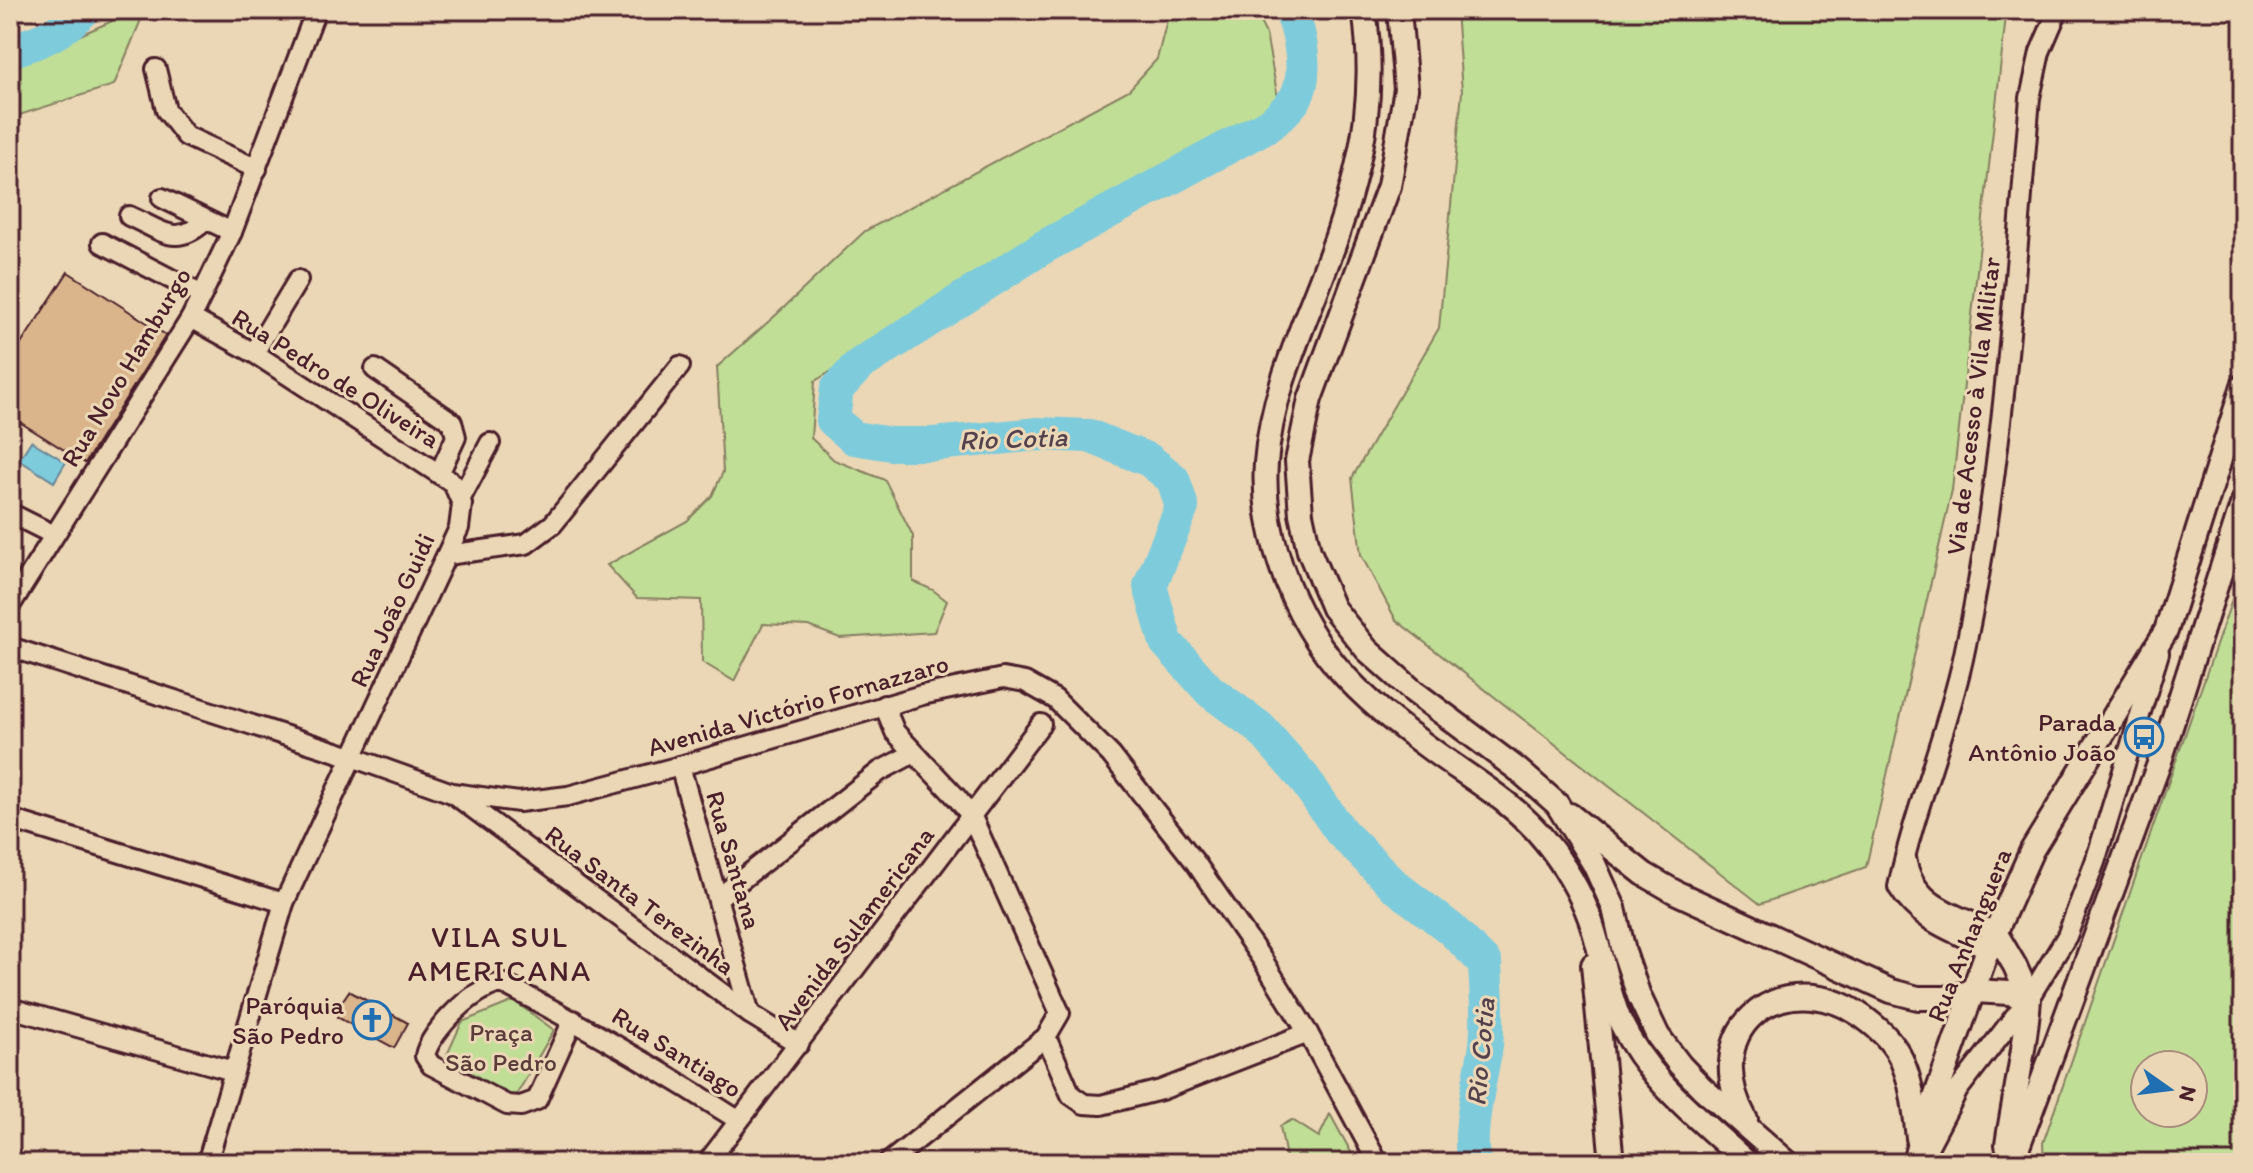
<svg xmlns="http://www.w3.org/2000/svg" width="2253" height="1173" font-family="Itim,sans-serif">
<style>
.green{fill:#c0de96;stroke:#857e60;stroke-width:2;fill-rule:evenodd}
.water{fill:#7ecbdc;stroke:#698695;stroke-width:2}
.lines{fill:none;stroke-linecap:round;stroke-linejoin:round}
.river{stroke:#7ecbdc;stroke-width:34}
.building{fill:#dab58b;stroke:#4a1f2b;stroke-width:2}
.minor-casing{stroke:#4a1f2b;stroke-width:24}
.major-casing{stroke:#4a1f2b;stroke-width:28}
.minor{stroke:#ebd7b5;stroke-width:18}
.major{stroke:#ebd7b5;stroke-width:22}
.labels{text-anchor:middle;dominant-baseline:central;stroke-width:6;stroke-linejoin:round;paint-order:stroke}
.street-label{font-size:26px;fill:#4a1f2b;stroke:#ebd7b5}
.poi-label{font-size:26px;fill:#4a1f2b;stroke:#ebd7b5;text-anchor:end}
.park-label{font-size:26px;fill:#5c3c3b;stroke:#ebd7b5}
.water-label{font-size:28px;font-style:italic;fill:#54414e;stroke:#ebd7b5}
.quarter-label{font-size:30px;letter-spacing:2px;fill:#4a1f2b;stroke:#ebd7b5}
</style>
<rect width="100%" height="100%" fill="#ebd7b5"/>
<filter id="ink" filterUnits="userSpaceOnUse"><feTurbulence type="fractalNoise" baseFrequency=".0125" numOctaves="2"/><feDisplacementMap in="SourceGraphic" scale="16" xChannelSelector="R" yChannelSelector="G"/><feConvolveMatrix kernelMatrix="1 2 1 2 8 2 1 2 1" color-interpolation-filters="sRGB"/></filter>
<g filter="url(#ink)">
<g class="green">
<polygon points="112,10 145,10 114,85 10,118 10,66 112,21"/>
<polygon points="1157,10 1254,10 1266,34 1279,103 815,381 811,438 834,460 885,480 913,536 913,581 933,590 947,601 934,632 840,638 808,626 763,624 734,681 702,662 701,600 637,598 607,565 687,521 712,496 723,472 717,367 776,315 865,231 1129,90 1157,59 1167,20"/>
<polygon points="1456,10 2010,10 2006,17 1952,490 1866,867 1760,904 1396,620 1361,555 1352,478 1439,328 1462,92"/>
<path d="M 2243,568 L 2243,1163 L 2044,1163 L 2043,1143 ZM 2193,1065 L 2193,1113 L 2145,1113 L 2145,1065 Z"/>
<polygon points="514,1001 554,1030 514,1099 446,1057 462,1022"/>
<polygon points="1330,1114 1357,1163 1287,1163 1280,1126 1292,1120 1319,1137"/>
</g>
<polygon class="water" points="31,441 66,462 54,482 19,460"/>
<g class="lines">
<g class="river">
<path d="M 1290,10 C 1301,33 1309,76 1295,99 C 1289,108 1279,116 1272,123 L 1042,248 L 859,365 L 837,389 L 833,420 L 854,438 L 891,444 L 934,444 L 1038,434 L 1089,436 L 1149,460 L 1173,479 L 1182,507 L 1150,586 L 1166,642 L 1210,691 L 1260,728 L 1303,777 L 1341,832 L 1395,886 L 1451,929 L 1485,963 C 1486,990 1489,1018 1486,1045 C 1482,1074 1465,1137 1475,1163"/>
<path d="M 10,51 C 42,41 60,34 84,10"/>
</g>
</g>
<g class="building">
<polygon points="68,272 166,335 85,463 10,416 10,361"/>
<polygon points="349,991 408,1023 394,1048 337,1017 341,1003"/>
</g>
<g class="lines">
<g class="minor-casing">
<g id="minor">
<polyline points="156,69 166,110 186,136 257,169"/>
<polyline points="162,198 232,232"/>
<path d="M 129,216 C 163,231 176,248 206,220"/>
<polyline points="102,243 202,295"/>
<polyline points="191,318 254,353 453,483 462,504 459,528 284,903 207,1163"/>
<polyline points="254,353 298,280"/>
<polyline points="375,369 452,422 456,437 439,474"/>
<polyline points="461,498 490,443"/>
<polyline points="10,513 54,535"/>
<polyline points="447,555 526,544 553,524 680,366"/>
<polyline points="10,606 191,318 232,232 316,10"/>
<polyline points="10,647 352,757 452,793 519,802 568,796 680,766 922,695 1003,678 1025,682 1055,699 1111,755 1195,862 1264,962 1308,1033 1378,1163"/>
<polyline points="884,705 895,732 957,798 972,817 1060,1013 1046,1037 888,1163"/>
<polyline points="680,766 750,1014"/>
<polyline points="455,795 750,1014 799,1044"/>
<polyline points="10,819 284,903"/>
<path d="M 1906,858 C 1914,907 1956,913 1995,932"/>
<polyline points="718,898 880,771 914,753"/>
<path d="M 1988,949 C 1952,931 1920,923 1898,887 C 1914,810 1946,736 1963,659 C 2003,475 2014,286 2030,98 L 2040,52 L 2058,10"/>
<polyline points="10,1008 233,1071"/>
<path d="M 573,1020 L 537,1100 L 521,1106 L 507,1105 L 431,1065 L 425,1056 C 429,1032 479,981 504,984 C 585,1026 662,1071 738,1120"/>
<polyline points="1046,1037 1071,1095 1084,1104 1101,1105 1161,1090 1308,1033"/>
<polyline points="1925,1153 1958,1090 2029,998 2067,936 2095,862 2159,653"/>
<polyline points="707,1163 1041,724"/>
</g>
</g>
<g class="major-casing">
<g id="major">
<path d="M 1364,10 C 1376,89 1364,155 1339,230 C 1314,307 1272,381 1266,463 C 1264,492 1268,522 1276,550 C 1304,648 1356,695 1436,753 C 1475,781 1516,804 1546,842 C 1563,863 1581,893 1590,919 C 1602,953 1606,989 1621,1023 C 1649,1082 1701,1120 1747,1163"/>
<polyline points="1399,10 1406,89 1389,186 1310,399 1297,461 1301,514 1309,551 1333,608 1367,650 1413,691 1517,769 1557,804 1594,864 1614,908 1624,952 1639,996 1658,1036 1680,1065 1702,1088 1788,1163"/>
<path d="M 1570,815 L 1644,874 L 1675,892 L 1891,991 L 1918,998 L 1945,998 L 1974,991 L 2009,993 L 2029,998 C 2026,1047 2014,1096 2007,1145"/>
<polyline points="1995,932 2015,966 2029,998"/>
<polyline points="1593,965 1612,1163"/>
<path d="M 1746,1120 C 1693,1024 1790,957 1871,1023 C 1885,1034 1898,1049 1904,1066 C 1913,1088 1915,1114 1918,1138"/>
<polyline points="1914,1163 1919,1143 1988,949 2032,850 2166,631 2243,386"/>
<polyline points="2012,1163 2160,761 2243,502"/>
</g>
</g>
<use href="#minor" class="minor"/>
<use href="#major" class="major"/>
</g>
</g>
<defs>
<g id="bus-ring" transform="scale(2)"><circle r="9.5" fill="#ebd7b5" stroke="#1f6fb2" stroke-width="1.5"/><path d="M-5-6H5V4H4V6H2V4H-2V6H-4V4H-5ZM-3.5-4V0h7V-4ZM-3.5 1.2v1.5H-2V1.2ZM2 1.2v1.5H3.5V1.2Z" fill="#1f6fb2"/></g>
<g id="church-ring" transform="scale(2)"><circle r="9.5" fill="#ebd7b5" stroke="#1f6fb2" stroke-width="1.5"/><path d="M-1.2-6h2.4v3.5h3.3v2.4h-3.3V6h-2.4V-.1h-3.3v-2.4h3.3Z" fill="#1f6fb2"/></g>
</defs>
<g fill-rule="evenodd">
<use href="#bus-ring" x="2144" y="737"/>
<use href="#church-ring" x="372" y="1020"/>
</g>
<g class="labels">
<g class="street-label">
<text transform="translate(126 367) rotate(-59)">Rua Novo Hamburgo</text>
<text transform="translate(336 378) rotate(32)">Rua Pedro de Oliveira</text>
<text transform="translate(1973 406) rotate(-83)">Via de Acesso à Vila Militar</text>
<text transform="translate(392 610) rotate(-65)">Rua João Guidi</text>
<text transform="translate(798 705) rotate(-16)">Avenida Victório Fornazzaro</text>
<text transform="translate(734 860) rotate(74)">Rua Santana</text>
<text transform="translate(640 900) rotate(37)">Rua Santa Terezinha</text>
<text transform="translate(854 928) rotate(-53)">Avenida Sulamericana</text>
<text transform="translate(1969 935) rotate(-68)">Rua Anhanguera</text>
<text transform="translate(677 1052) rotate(32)">Rua Santiago</text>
</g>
<g class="poi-label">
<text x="2116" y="722">Parada<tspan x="2116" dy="30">Antônio João</tspan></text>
<text x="344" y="1005">Paróquia<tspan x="344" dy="30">São Pedro</tspan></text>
</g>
<g class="park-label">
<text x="501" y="1032">Praça<tspan x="501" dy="30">São Pedro</tspan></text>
</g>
<g class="water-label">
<text transform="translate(1013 438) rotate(-2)">Rio Cotia</text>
<text transform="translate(1480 1052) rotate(-85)">Rio Cotia</text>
</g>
<g class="quarter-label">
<text x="500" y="936">VILA SUL<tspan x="500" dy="34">AMERICANA</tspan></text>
</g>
</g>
<rect width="2253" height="1173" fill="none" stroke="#ebd7b5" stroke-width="40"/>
<rect x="20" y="20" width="2213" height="1133" fill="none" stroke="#4a1f2b" stroke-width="3" filter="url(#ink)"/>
<g transform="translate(2169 1089) rotate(104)"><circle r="38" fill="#ebd7b5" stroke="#ab8d7e" stroke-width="2"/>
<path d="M0-6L14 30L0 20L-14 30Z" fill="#1f6fb2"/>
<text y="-12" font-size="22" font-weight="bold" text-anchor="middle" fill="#4a1f2b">N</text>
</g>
</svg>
